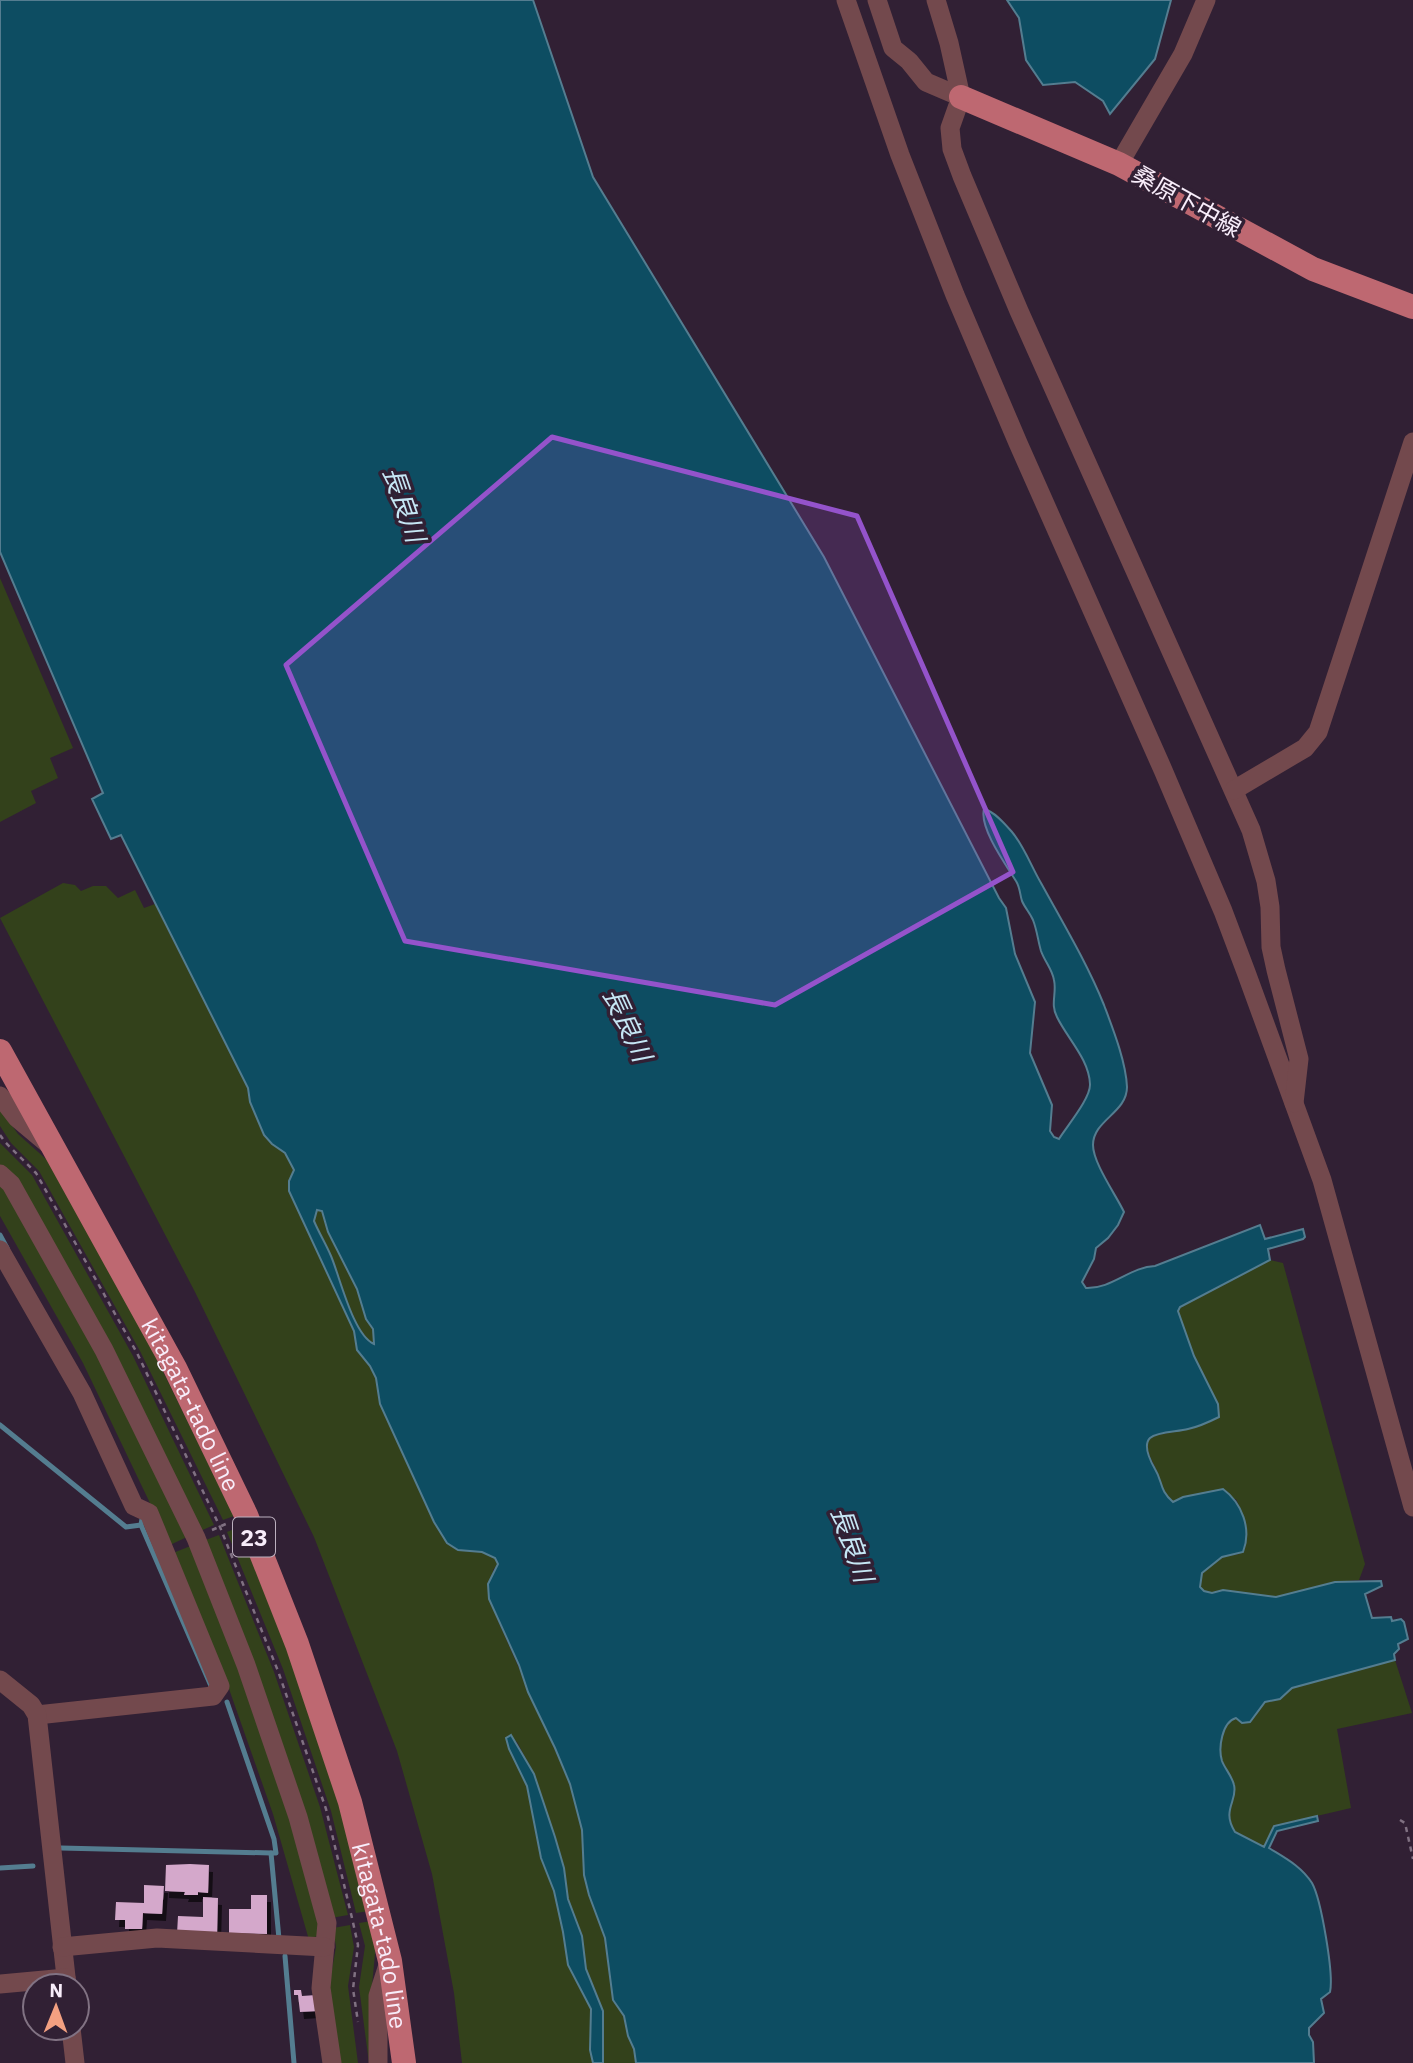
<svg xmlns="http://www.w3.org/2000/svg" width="1413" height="2063" font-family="'IBM Plex Sans','Noto Sans JP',sans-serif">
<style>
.green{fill:#33411b}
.water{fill:#0d4d62;stroke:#547d90;stroke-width:2;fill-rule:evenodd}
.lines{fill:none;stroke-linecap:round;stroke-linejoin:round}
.stream{stroke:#547d90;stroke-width:5}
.building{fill:#d4a8cb;filter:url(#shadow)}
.path{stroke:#807182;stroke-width:2.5;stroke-dasharray:5 5;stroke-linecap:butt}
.minor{stroke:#73494d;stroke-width:19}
.major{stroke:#be6871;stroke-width:24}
.marked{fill:#9453cb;fill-opacity:0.2;stroke:#9453cb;stroke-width:5;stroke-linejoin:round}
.labels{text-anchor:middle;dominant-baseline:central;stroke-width:7;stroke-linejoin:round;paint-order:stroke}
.shield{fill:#312034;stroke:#bcb0bf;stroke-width:2}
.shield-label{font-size:23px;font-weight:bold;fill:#f8edfa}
.street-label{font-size:24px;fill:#f8edfa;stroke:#312034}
.water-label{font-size:26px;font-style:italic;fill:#c6e7f5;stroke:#312034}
</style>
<defs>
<filter id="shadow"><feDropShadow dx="4" dy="7" stdDeviation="0" flood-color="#0009"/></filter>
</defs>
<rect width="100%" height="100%" fill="#312034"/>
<g class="green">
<polygon points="0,578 73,748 50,758 58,778 31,791 36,803 0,822"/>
<polygon points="63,883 75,885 81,891 93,886 106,886 118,898 135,890 144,908 155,904 248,1088 250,1102 272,1144 285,1153 295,1170 289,1181 289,1191 354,1331 357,1350 370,1366 376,1378 380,1404 434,1522 447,1543 458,1550 482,1552 495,1558 498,1564 493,1570 496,1616 570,1784 582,1830 584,1875 589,1895 605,1938 613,2000 624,2016 628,2036 634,2049 636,2063 603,2063 604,2024 599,1999 586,1969 568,1899 564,1868 555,1837 534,1774 517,1742 507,1738 509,1749 527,1786 541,1858 554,1891 563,1932 568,1965 591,2009 590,2050 593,2063 462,2063 454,1993 432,1874 397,1751 314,1537 195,1292 0,918"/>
<polygon points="0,1109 18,1134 47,1160 149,1343 234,1516 223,1520 140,1351 39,1171 11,1143 0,1126"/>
<polygon points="0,1143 32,1175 133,1356 214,1525 198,1532 0,1166"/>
<polygon points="0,1181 100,1353 189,1536 170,1545 83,1363 0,1216"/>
<path d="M 317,1210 L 322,1211 L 328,1232 L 357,1289 L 366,1319 L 373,1329 L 374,1344 C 351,1333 341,1274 329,1251 C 324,1241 316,1231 314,1221 C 313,1216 315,1214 317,1210 Z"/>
<path d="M 1270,1260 L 1283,1263 L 1365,1564 L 1359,1580 L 1335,1582 L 1276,1597 L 1223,1590 L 1212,1593 L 1204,1591 L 1200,1587 L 1202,1573 L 1222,1557 L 1239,1554 C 1253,1535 1244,1518 1236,1499 L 1174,1503 C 1160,1492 1163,1488 1158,1474 C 1154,1462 1147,1456 1147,1442 L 1152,1436 L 1189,1429 L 1209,1422 L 1207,1380 L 1194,1357 L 1178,1311 L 1180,1307 Z"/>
<polygon points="239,1527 293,1660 342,1805 369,1911 356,1913 331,1811 283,1669 227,1532"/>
<polygon points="219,1535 274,1672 320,1807 348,1915 331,1918 203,1541"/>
<polygon points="193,1545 241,1667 321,1917 317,1936 309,1940 273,1814 222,1669 173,1553"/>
<path d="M 1395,1660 L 1412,1713 L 1337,1729 L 1351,1808 L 1274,1826 L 1264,1847 L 1235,1832 C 1221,1810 1238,1801 1234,1785 C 1232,1776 1225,1769 1222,1760 C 1218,1748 1222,1721 1236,1718 L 1242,1723 L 1265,1702 L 1280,1699 L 1292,1688 Z"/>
<polygon points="372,1921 376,1943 372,1986 369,2063 359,1987 365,1946 359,1923"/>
<polygon points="350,1925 354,1947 348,1986 358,2063 339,2063 329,1986 336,1947 333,1928"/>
</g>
<g class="water">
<path d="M 0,0 L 533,0 L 593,177 L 824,557 L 999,898 L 1006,908 L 1015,954 L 1035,1002 L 1030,1053 L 1052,1105 L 1050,1131 L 1054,1137 L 1059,1139 C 1067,1126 1091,1098 1090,1084 C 1089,1059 1067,1038 1057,1017 C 1050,1004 1057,993 1054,980 C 1052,969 1045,962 1041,951 C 1038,941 1037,930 1033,920 C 1030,913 1025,908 1022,901 C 1020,895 1020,887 1016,881 C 1006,865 979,828 984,809 C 994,811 1005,824 1012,832 C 1024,846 1031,866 1041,883 C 1063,923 1087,963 1104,1005 C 1113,1029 1126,1062 1127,1087 C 1127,1113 1093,1120 1093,1145 C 1093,1163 1116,1195 1124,1212 L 1118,1225 L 1108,1238 L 1096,1248 L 1094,1259 L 1082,1282 L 1086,1288 C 1112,1289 1130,1267 1155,1266 L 1260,1225 L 1265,1239 L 1303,1229 L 1305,1237 L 1303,1239 L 1268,1249 L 1270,1260 L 1180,1307 L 1178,1311 L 1194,1356 L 1218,1404 L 1219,1417 C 1209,1422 1198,1427 1188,1429 C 1178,1432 1158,1431 1150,1438 C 1142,1446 1151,1462 1155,1469 C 1163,1482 1159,1490 1173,1502 L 1183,1497 L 1223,1489 C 1242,1503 1252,1529 1243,1552 L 1222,1557 L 1202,1573 L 1200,1587 L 1204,1591 L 1212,1593 L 1223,1590 L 1276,1597 L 1335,1582 L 1381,1581 L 1382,1586 L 1365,1594 L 1372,1618 L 1391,1617 L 1392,1621 L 1401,1619 L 1404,1622 L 1408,1639 L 1398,1644 L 1399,1649 L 1394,1654 L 1395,1660 L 1292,1688 L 1280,1699 L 1265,1702 L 1250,1722 L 1242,1723 L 1236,1718 C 1222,1722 1218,1748 1222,1761 C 1225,1769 1232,1776 1234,1785 C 1238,1801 1221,1810 1235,1832 L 1264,1847 L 1274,1826 L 1317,1816 L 1318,1821 L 1277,1831 L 1269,1848 C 1285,1858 1301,1866 1312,1883 C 1321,1899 1334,1974 1330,1992 L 1321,1999 L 1324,2013 L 1309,2028 L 1309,2035 L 1313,2042 L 1314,2063 L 636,2063 L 634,2049 L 628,2036 L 624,2016 L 613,2000 L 605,1938 L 589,1895 L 584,1875 L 582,1830 L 570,1784 L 555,1748 L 528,1692 L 519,1665 L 489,1599 L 488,1584 L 498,1564 L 495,1558 L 482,1552 L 458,1550 L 447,1543 L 434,1522 L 380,1404 L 376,1378 L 370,1366 L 357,1350 L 354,1331 L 289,1191 L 289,1181 L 294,1170 L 285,1153 L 272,1144 L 264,1135 L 250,1102 L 248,1088 L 121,835 L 111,839 L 92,799 L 103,793 L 0,552 ZM 317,1210 L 322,1211 L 328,1232 L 357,1289 L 366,1319 L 373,1329 L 374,1344 C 353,1335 340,1277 331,1256 C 326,1244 319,1233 314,1221 Z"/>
<polygon points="1007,0 1171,0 1155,59 1110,114 1103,101 1075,82 1043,85 1026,60 1019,18"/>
<polygon points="511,1735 534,1774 555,1837 564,1868 568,1899 582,1936 586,1969 603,2011 603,2063 593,2063 590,2050 591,2009 568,1965 563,1932 554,1891 541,1858 527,1786 509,1749 506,1738"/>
</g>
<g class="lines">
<g class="stream">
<polyline points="0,1235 7,1248"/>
<polyline points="0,1425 126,1527 141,1525"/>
<polyline points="142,1519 141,1525 211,1686"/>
<polyline points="227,1702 274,1839 276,1853 271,1853 279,1939"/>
<polyline points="61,1848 271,1853"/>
<polyline points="0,1868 33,1866"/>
<polyline points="285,1956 294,2063"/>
</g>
</g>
<g class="building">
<polygon points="190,1864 209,1865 208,1893 198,1892 198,1895 184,1895 185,1892 165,1891 166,1865"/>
<polygon points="144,1885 164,1886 162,1914 143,1913 142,1929 125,1929 125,1920 115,1920 116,1902 144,1903"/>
<polygon points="251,1895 267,1895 267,1934 229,1933 229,1909 251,1909"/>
<polygon points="203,1897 218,1898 217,1935 177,1934 178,1916 203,1917"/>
<polygon points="294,1990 301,1990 302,1996 316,1995 317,2011 300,2012 298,1995 294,1995"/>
</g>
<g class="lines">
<g class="path">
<polyline points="0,1135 5,1142 36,1173 137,1353 220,1527 278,1671 326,1809 352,1918 358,1945 353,1989 358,2022"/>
<polyline points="212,1530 228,1523"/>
<polyline points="1400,1820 1405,1823 1413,1859"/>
</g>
<g class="minor">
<polyline points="846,0 900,155 955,295 1018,443 1163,770 1223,911 1246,972 1322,1180 1413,1507"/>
<polyline points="877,0 893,48 909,61 926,82 961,97"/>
<polyline points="936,0 949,43 961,97 950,128 952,149 962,176 1019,311 1251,830 1266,881 1270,907 1271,947 1276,970 1299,1059 1294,1103"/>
<polyline points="1119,164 1183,54 1206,0"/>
<polyline points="1234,790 1305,748 1318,732 1413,442"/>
<polyline points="0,1096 17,1118 48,1144"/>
<polyline points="0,1174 11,1184 104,1350 196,1538 246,1665 298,1817 327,1923 321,1988 332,2063"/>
<polyline points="0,1250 82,1393 134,1506 149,1513 220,1686 213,1696 37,1715"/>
<polyline points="0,1680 31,1705 37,1715 67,1986"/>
<polyline points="62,1947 157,1938 325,1947"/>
<polyline points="0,1984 66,1978"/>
<polyline points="71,2028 75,2063"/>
<polyline points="378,2063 378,1996 389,1962"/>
</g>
<g class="major">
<polyline points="961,97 1119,164 1313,269 1413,307"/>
<path id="s1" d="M 0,1051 L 175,1368 L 246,1515 L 297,1644 L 350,1802 L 390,1961 L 404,2063"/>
</g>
</g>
<path class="marked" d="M 552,437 L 857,516 L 1013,872 L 775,1005 L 405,941 L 286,665 Z"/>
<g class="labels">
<rect class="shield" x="233" y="1517.5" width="42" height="39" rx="5"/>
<g class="shield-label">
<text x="254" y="1537">23</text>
</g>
<g class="street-label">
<text transform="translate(1187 201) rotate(29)">桑原下中線</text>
<text stroke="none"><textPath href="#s1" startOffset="402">kitagata-tado line</textPath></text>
<text stroke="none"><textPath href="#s1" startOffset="968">kitagata-tado line</textPath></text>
</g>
<g class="water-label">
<text transform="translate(405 504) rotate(71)">長良川</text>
<text transform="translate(628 1024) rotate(65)">長良川</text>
<text transform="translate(853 1544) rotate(71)">長良川</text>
</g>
</g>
<g transform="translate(56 2007) rotate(1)"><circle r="33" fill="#312034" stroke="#817283" stroke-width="2"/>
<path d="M0-5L12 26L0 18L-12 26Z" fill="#f3a081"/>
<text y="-10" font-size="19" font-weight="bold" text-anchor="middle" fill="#f8edfa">N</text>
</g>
</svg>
